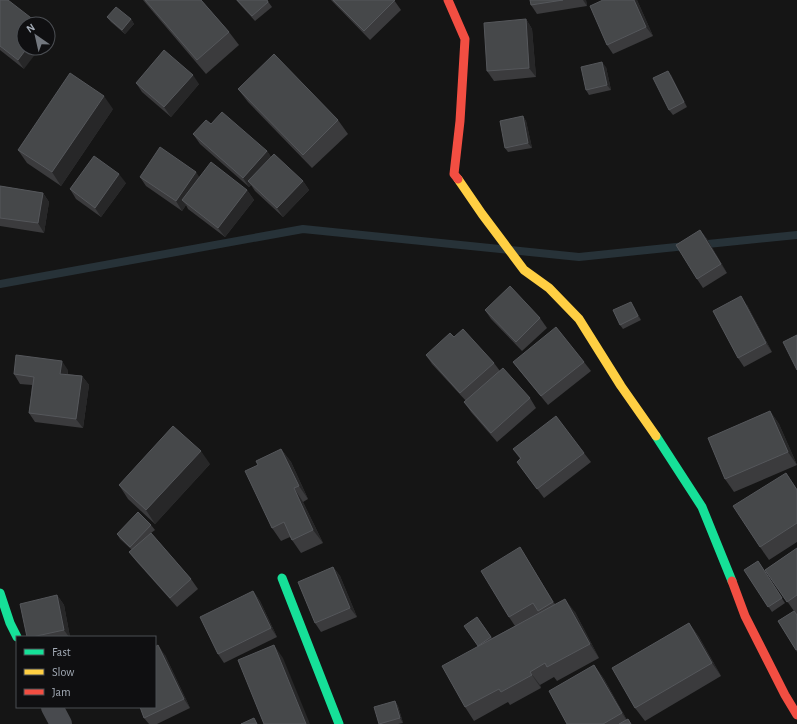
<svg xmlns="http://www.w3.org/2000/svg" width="797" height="724" font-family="'Alegreya Sans',sans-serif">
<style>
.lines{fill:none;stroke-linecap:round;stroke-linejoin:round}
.stream{stroke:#273238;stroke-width:8}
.street{stroke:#484a4e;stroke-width:22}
.fast{stroke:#16e098;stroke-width:9}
.slow{stroke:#ffcf43;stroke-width:9}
.jam{stroke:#f24e42;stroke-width:9}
.wall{fill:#3b3b3d}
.shaded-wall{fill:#272728}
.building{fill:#46484a;stroke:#55575b}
</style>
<rect width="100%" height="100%" fill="#151515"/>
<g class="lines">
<g class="stream">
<polyline points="698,245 797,235"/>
<polyline points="0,284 303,229 579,257 686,246"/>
</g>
<polyline class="street" points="52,707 61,724"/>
<g class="fast">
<polyline points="656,436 702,507 732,581"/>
<polyline points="282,578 339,724"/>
<polyline points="0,593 10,623 17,637"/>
</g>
<polyline class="slow" points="458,179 482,214 524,270 549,288 579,319 621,386 656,436"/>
<g class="jam">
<polyline points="448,0 465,39 460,121 454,174 458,179"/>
<polyline points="732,581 745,616 785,695 797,715"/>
</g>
</g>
<g class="wall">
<polygon points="0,0 24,69 0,50"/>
<polygon points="143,0 201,0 229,32 239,45 206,74"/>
<polygon points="236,0 267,0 272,7 255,21"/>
<polygon points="331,0 394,0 401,10 370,40 334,3"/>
<polygon points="530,0 586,0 587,6 537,14 531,5"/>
<polygon points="603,0 637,0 653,36 613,54 607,45"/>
<polygon points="107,17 131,19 134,24 125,34 111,22"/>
<polygon points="526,19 532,29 536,77 494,81 487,71"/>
<polygon points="606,67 611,90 589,95 586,90"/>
<polygon points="671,75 687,107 673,115 669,110"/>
<polygon points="136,83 199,84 171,117 142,92"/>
<polygon points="238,89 338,120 348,134 312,168 248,102"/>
<polygon points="113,109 61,186 27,163 18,150"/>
<polygon points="523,116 526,121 532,148 508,152 505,148"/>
<polygon points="193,134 267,151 271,157 303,181 309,190 283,217 255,191 251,185 249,187 200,144"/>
<polygon points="140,177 200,177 247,190 254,200 225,237 188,209 186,205 182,211 146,186"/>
<polygon points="126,183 101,217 76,199 70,189"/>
<polygon points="0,186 43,193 49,202 44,233 0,226"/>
<polygon points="700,230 707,239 727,273 703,288 697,279"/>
<polygon points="747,305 772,352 744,367 738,358"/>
<polygon points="634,307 641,320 623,329 620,325"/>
<polygon points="485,310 540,318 547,328 522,351 491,319"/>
<polygon points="454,337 494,363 500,371 530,398 536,408 497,442 471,412 464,402 466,401 432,364 426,355"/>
<polygon points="513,362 584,362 591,371 548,405 520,371"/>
<polygon points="68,370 68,374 82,376 89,385 83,428 35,422 29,413 32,385 20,384 14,374"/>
<polygon points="770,411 779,424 797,465 734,492 725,479"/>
<polygon points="281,449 291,462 308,499 303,502 323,543 301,553 292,540 290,537 281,541 272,528 258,465"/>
<polygon points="513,449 584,453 591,462 544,498 517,462 520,459"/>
<polygon points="210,464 155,524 128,499 119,485"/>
<polygon points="786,473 797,489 797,542 769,560 760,547"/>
<polygon points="151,525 155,530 151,533 191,579 198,589 177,607 136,561 129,552 132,550 120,539 117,534"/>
<polygon points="520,547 526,557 555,604 575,612 599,658 557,681 554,677 540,685 541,688 510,705 508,702 474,721 465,707 478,646 477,617 492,638 515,626 509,617"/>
<polygon points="797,548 797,652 778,621 794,611 765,570"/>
<polygon points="758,561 785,603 772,612 744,570"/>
<polygon points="333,567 340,576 357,617 321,632 315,623"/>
<polygon points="253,591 260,601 277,637 224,663 218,654"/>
<polygon points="57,595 64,605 70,637 27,637"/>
<polygon points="689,623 699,637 721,676 645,721 635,708"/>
<polygon points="165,655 190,708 157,724 149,724 144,718"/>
<polygon points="594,665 604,679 627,720 628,719 631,724 567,724"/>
<polygon points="395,701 398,706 403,723 398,724 379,724"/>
</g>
<g class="shaded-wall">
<polygon points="583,0 586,0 587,6"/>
<polygon points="634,0 637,0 653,36 646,27"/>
<polygon points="131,19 134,24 125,34 122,30"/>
<polygon points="526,19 532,29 536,77 529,68"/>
<polygon points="27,48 40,48 24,69 18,60"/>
<polygon points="602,62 606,67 611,90 607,85"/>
<polygon points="668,71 671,75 687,107 684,102"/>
<polygon points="193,75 199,84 171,117 164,107"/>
<polygon points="104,96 113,109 61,186 52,172"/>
<polygon points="523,116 526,121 532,148 528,143"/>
<polygon points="267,151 273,160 248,181 251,185 249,187 243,178"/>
<polygon points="196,172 202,181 182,200 186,205 182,211 176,201"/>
<polygon points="119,174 126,183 101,217 95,208"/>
<polygon points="303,181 309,190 283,217 277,208"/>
<polygon points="247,190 254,200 225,237 218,228"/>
<polygon points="43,193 49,202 44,233 38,223"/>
<polygon points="700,230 707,239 727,273 721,264"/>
<polygon points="741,296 747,305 772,352 766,343"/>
<polygon points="631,302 634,307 641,320 638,316"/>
<polygon points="62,361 68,370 67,383 60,374"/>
<polygon points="82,376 89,385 83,428 76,419"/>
<polygon points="770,411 779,424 797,465 788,452"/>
<polygon points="281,449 291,462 308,499 299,486"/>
<polygon points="201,451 210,464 155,524 146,510"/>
<polygon points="294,488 303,502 323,543 313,530"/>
<polygon points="520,547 526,557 559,611 553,602"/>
<polygon points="333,567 340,576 357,617 350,608"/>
<polygon points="253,591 260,601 277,637 271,628"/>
<polygon points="57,595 64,605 70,637 69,637 64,630"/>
<polygon points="565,599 575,612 599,658 590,644"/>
<polygon points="689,623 699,637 721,676 712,663"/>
<polygon points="158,645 165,655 190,708 184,699"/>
<polygon points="274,645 283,658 310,724 306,724"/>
<polygon points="594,665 604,679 629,724 622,713"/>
<polygon points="530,672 540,685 541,688 532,675"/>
<polygon points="395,701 398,706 403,723 400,718"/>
</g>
<g class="building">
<polygon points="0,0 8,0 39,24 24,24 24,48 27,48 18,60 0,46"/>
<polygon points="145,0 201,0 229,32 197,60"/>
<polygon points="237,0 267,0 268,2 252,16"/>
<polygon points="333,0 395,0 364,31"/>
<polygon points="530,0 563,0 531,5"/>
<polygon points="603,0 634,0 646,27 607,45 590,6"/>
<polygon points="116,7 131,19 122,30 107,17"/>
<polygon points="526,19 529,68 487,71 484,23"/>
<polygon points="164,50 193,75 164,107 136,83"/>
<polygon points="274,54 338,120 303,155 238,89"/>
<polygon points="602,62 607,85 586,90 581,67"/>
<polygon points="668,71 684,102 669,110 653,78"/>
<polygon points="70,73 104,96 52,172 18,150"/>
<polygon points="222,112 267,151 243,178 193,134 206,120 211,124"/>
<polygon points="523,116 528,143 505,148 500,121"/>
<polygon points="160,147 196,172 176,201 140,177"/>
<polygon points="274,154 303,181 277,208 248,181"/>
<polygon points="94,156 119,174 95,208 70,189"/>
<polygon points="211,162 247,190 218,228 182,200"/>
<polygon points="0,186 43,193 38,223 0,218"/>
<polygon points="700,230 721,264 697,279 676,245"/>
<polygon points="510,286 540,318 516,342 485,310"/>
<polygon points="741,296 766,343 738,358 713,311"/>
<polygon points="631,302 638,316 620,325 613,310"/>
<polygon points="556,327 584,362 541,396 513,362"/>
<polygon points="463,329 494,363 460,393 426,355 450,333 454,337"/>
<polygon points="797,335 797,370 783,342"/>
<polygon points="16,355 62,361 60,374 82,376 76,419 29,413 34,377 14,374"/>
<polygon points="503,368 530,398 491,433 464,402"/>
<polygon points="770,411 788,452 725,479 708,438"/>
<polygon points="556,416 584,453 537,489 517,462 521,458 513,449"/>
<polygon points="173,426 201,451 146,510 119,485"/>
<polygon points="281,449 299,486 294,488 313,530 292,540 284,522 272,528 245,471 258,465 256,461"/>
<polygon points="786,473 797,490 797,523 760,547 733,506"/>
<polygon points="138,512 151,525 130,547 117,534"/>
<polygon points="151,533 191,579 170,598 129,552"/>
<polygon points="520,547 553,602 538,611 533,603 509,617 481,571"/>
<polygon points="797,548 797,595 787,602 765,570"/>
<polygon points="758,561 782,598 768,607 744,570"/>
<polygon points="333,567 350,608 315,623 298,582"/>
<polygon points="253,591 271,628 218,654 200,617"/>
<polygon points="57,595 64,630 32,637 27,637 20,604"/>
<polygon points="565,599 590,644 547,667 545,663 530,672 532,675 501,692 499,689 465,707 442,666"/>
<polygon points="794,611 797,615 797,649 796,650 778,621"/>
<polygon points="477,617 491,637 478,646 464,626"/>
<polygon points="689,623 712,663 635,708 612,668"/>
<polygon points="158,645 184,699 144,718 140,707 155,707 155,647"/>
<polygon points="274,645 306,724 264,724 238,660"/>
<polygon points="594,665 622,713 603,724 567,724 549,691"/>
<polygon points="395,701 400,718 379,724 374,707"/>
<polygon points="254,718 257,724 241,724"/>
<polygon points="628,719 631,724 619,724"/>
</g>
<rect x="16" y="636" width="140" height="72" fill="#0f0f11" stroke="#4b4e53"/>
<rect x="24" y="649" width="20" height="6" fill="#16e098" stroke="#4b4e53"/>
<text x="52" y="656" font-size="12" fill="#a4acb7">Fast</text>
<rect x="24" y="669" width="20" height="6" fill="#ffcf43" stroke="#4b4e53"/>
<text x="52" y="676" font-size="12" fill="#a4acb7">Slow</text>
<rect x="24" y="689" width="20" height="6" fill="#f24e42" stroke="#4b4e53"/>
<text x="52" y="696" font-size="12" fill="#a4acb7">Jam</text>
<g transform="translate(36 36) rotate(326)"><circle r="19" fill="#0f0f11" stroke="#4b4e53"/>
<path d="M0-3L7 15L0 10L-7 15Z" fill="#72777e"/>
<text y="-6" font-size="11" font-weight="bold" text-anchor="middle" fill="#a4acb7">N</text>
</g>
</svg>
